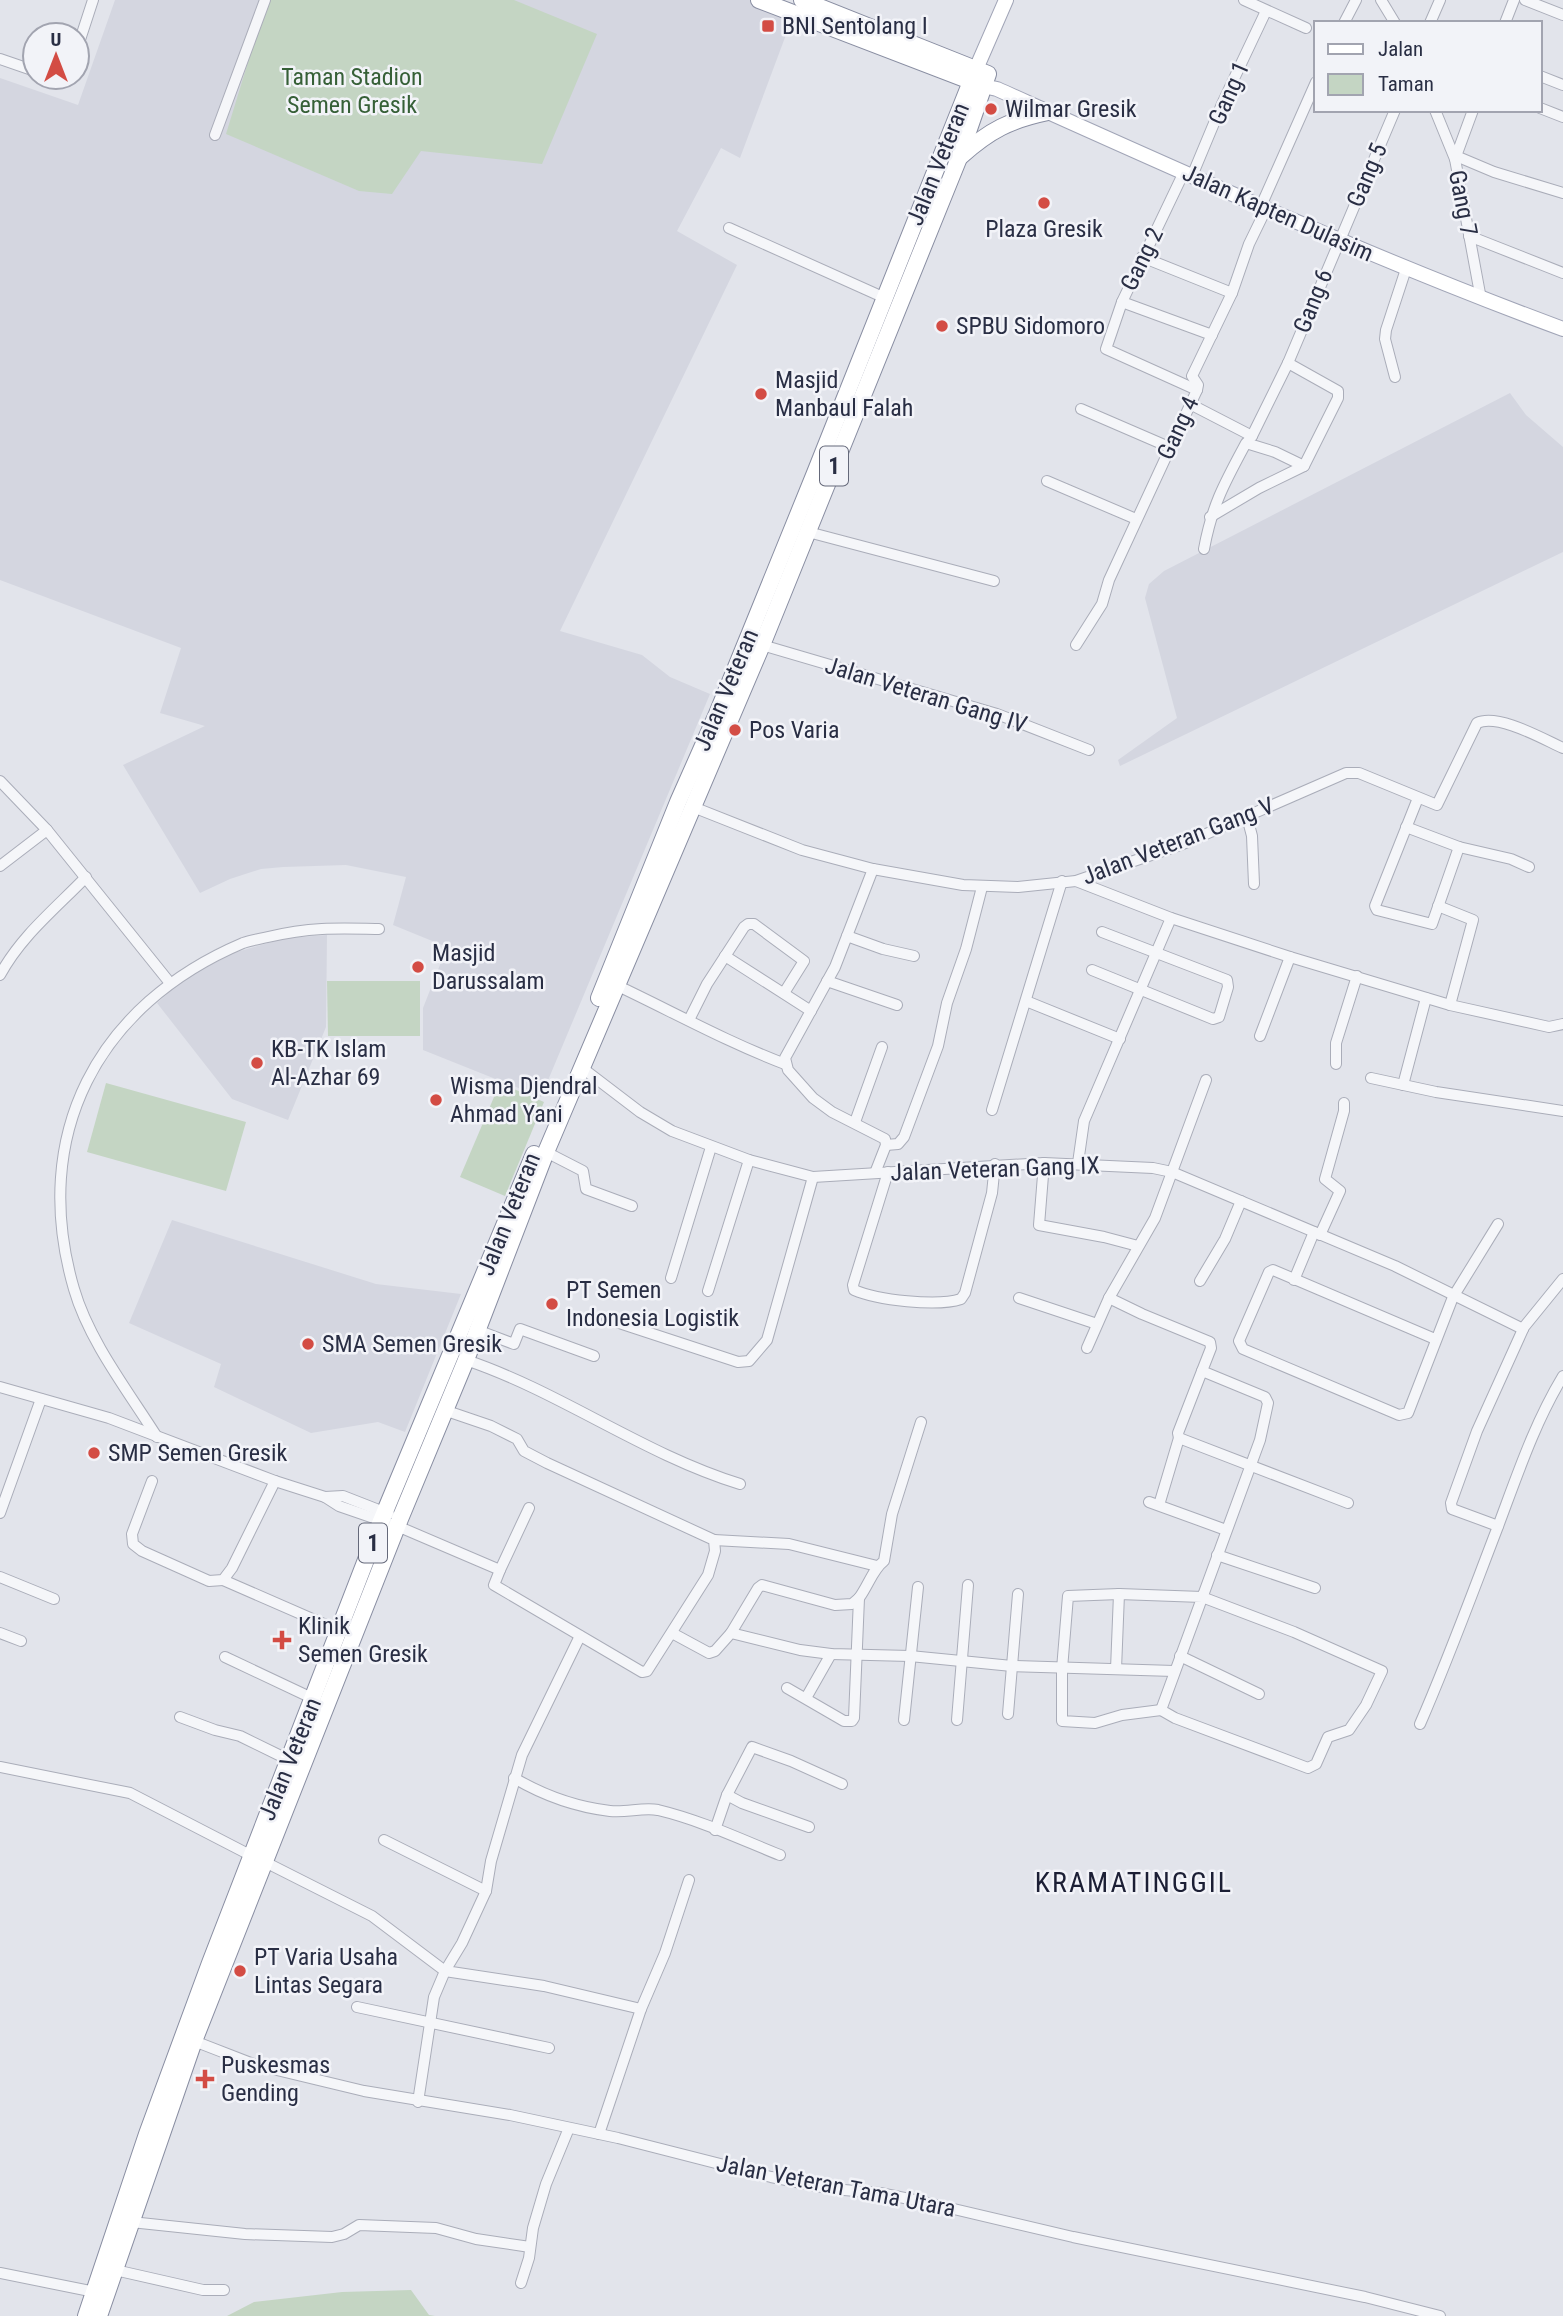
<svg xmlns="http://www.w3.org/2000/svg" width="1563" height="2316" font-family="'Roboto Condensed',sans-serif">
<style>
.built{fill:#d4d6e0}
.green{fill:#c4d5c3}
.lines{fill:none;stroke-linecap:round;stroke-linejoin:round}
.minor-casing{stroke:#aaadb9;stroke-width:12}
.major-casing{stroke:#a1a5b7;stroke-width:16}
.highway-casing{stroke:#898ea2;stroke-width:18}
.minor{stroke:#f5f6f9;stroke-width:10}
.major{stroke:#fff;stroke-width:14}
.highway{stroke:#fff;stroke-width:16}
.poi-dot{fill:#d34c44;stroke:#f2f3f8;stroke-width:2.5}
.labels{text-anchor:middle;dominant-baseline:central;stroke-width:5;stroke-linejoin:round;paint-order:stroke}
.shield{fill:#f2f3f8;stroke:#65697a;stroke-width:2}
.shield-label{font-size:23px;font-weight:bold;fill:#292e44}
.poi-label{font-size:24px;fill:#292e44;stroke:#f2f3f8;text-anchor:start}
.park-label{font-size:24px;fill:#366037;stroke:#f2f3f8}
.street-label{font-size:24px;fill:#292e44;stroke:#f2f3f8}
.quarter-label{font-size:28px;letter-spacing:2px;fill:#1c1f35;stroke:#f2f3f8}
</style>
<rect width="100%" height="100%" fill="#e2e4eb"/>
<g class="built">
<polygon points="115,0 753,0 793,16 740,158 721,148 677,231 737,265 560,631 642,655 670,677 710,694 541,1097 423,1050 423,1008 447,947 393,925 406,877 346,865 283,867 261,869 230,879 200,893 123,765 205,726 160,713 181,648 0,580 0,78 78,105"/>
<polygon points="1510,393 1526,415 1563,447 1563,552 1120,766 1118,760 1177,718 1145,598 1149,584 1164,571"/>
<polygon points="327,935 326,1027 288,1120 232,1099 157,1003 184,979 233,953 286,938"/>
<polygon points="172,1220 376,1284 461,1294 405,1432 378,1422 311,1433 214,1387 221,1364 129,1323"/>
</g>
<g class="green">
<polygon points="267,0 514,0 597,34 542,164 421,151 392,194 359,191 226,134"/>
<polygon points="327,981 420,981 420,1036 328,1036"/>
<polygon points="106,1083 246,1122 226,1191 87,1152"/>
<polygon points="500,1083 544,1102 505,1196 460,1177"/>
<polygon points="411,2290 429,2315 435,2316 227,2316 254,2302 342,2292"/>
</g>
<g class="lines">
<g class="minor-casing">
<g id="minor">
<polyline points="1244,0 1306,28"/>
<polyline points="1381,0 1395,23"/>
<polyline points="1525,0 1563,15"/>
<polyline points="1344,23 1356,0"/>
<polyline points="1430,23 1440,0"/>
<polyline points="1505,23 1514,0"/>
<polyline points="77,49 93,0"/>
<polyline points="0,59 35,71"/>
<polyline points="1540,76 1563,85"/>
<polyline points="56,77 60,77"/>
<polyline points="1540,108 1563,117"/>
<polyline points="1435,110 1455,159"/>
<polyline points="1473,110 1455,159 1481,299"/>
<polyline points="215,135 265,0"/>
<polyline points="1456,156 1494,172 1563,193"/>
<polyline points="1184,172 1122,302 1106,349 1197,390"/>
<polyline points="1192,176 1222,104 1266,11"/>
<polyline points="1261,206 1316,82"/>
<polyline points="729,228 885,298"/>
<polyline points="1469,236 1563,273"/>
<polyline points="1142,257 1232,293"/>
<polyline points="1122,302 1212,335"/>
<polyline points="1395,377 1385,339 1386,330 1406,269"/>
<polyline points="1190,404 1252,436 1249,439"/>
<polyline points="1081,409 1169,447"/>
<polyline points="1252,436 1288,363 1395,110"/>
<polyline points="1047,481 1136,519"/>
<polyline points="1210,517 1259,488 1304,466 1338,398 1338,391 1288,363"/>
<polyline points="808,532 994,581"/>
<path d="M 1204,549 C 1212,505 1225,482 1246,443 L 1275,452 L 1304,466"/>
<polyline points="762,645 997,714 1089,750"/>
<polyline points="1076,645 1102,604 1109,580 1197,390 1198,385 1192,376 1232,293 1249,244 1266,209"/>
<polyline points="0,781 47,830"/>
<polyline points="1418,798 1375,906 1377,910 1432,924 1459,847"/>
<path d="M 693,807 L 802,850 L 873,869 L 963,885 L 1018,887 L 1076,881 L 1183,844 L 1346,773 L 1359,773 L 1437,805 L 1477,723 C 1498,713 1543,739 1563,748"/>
<polyline points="1247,817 1252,836 1254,884"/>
<polyline points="1406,827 1459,847 1511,859 1529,867"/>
<polyline points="0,866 47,830 170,983"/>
<polyline points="873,869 835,967 785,1058 788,1070 813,1098 832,1112 885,1139 886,1145 875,1173"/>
<polyline points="1076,881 1171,918 1290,957 1450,1005 1549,1027 1563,1024"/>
<polyline points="1438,906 1473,920 1450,1005"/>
<polyline points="847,936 883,949 914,956"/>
<polyline points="725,956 811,1011"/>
<polyline points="1092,970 1213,1019 1219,1017 1228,987 1227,980 1102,932"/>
<path d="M 0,975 C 21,936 55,909 86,877"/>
<polyline points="827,981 897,1005"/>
<path d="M 616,985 C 673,1012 727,1042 785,1064"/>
<polyline points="1026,1001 1120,1039"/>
<polyline points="689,1020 707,984 744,927 748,924 754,924 804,961 784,993"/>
<polyline points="1260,1036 1290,957"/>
<polyline points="1336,1064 1336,1043 1357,976"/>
<polyline points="581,1067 640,1112 672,1131 749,1160 813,1177 1044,1163 1153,1168 1172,1172 1395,1266 1523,1329"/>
<polyline points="1371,1078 1436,1092 1563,1111"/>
<polyline points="1403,1085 1426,998"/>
<polyline points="992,1110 1062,881"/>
<polyline points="855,1122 882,1047"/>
<polyline points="886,1145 898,1144 904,1137 938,1046 947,1003 966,949 982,887"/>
<polyline points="546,1152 583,1171 586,1189 632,1206"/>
<polyline points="1044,1163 1039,1225 1104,1237 1138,1246"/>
<polyline points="1078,1163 1084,1121 1171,918"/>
<path d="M 888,1172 L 853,1285 L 854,1290 C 877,1300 937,1307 961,1299 L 965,1293 L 992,1193 L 995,1164"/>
<polyline points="1320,1235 1340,1191 1325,1179 1344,1111 1344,1103"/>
<polyline points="671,1278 711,1147"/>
<polyline points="1294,1280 1314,1232"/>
<polyline points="1200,1281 1225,1239 1241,1201"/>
<polyline points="708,1291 749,1160"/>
<polyline points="1019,1298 1097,1324"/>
<polyline points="607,1319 738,1362 749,1361 767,1340 813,1177"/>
<polyline points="477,1330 514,1344 520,1329 594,1356"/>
<polyline points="1435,1339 1273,1270 1269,1272 1239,1341 1243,1349 1399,1415 1408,1413 1453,1297 1498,1224"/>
<polyline points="1087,1348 1109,1298"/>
<path d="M 466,1360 C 561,1392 643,1454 740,1484"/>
<polyline points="1202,1371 1178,1433 1179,1438 1348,1503"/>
<polyline points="0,1387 109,1418 275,1481 325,1497 339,1506 397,1526 500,1570 494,1585 642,1672 647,1671 708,1575 715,1551 714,1540 547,1463 524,1451 517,1439 491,1426 444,1410"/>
<path d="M 157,1437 C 128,1391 89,1341 74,1289 C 29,1135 97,1005 243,943 C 251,940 260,939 268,937 C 310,927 337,928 379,929"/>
<polyline points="152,1481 132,1534 133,1544 142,1551 209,1581 223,1580 232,1568 275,1481"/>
<polyline points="325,1497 343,1496 389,1514"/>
<polyline points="1149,1502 1226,1530"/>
<polyline points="1159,1505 1179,1438"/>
<polyline points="0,1513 41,1399"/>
<polyline points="1498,1526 1452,1509 1451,1503 1477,1431 1524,1327 1563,1279"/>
<polyline points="714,1540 789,1544 877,1566"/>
<polyline points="1217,1555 1315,1588"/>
<polyline points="500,1570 529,1508"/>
<polyline points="0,1577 54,1599"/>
<polyline points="223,1580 340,1631"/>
<polyline points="1119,1594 1068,1596 1062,1669 1062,1721 1095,1723 1122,1715 1161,1710"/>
<polyline points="0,1633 21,1641"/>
<polyline points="672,1633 709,1653 715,1651 731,1633 800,1650 831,1654 910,1656 1012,1666 1174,1671"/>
<polyline points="731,1633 758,1588 762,1585 835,1605 852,1604 859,1598"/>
<polyline points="1180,1656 1259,1694"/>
<polyline points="225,1657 314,1699"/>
<polyline points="1116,1669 1119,1594 1202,1597 1294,1632 1382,1671 1366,1705 1349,1730 1328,1737 1316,1764 1308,1768 1175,1718 1161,1710 1260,1440 1268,1403 1265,1397 1202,1371 1211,1348 1210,1342 1142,1314 1109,1298 1155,1218 1206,1080"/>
<path d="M 787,1688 L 844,1721 L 852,1721 L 854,1718 L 859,1598 C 868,1586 873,1569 884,1561 L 892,1514 L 921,1422"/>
<polyline points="806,1698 831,1654"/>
<polyline points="1008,1714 1018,1594"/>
<polyline points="180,1717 215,1730 240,1736 289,1760"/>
<polyline points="904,1720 918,1587"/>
<polyline points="957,1720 968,1585"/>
<path d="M 1420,1724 C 1448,1660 1472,1594 1497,1529 C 1517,1476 1534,1424 1563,1376"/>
<polyline points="0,1767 130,1793 252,1856"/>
<path d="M 514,1778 C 543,1795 576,1807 610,1811 C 626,1813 643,1807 658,1810 C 700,1820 740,1839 780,1855"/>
<polyline points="727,1795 742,1803 809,1827"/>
<polyline points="715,1830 727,1795 752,1747 791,1761 842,1784"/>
<polyline points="384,1840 486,1891"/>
<polyline points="265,1862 372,1916 445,1971 544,1986 641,2009"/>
<polyline points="357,2007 549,2048"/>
<polyline points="194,2041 256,2065 364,2091 510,2115 618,2138 771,2177 832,2189 880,2193 924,2202 1073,2237 1365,2297 1440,2316"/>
<polyline points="418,2102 434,1997 445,1971 462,1943 486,1891 491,1861 522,1755 580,1636"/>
<polyline points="599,2134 641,2009 665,1953 689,1880"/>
<polyline points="131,2222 245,2234 332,2237 344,2234 359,2225 436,2228 476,2239 530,2247"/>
<polyline points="115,2270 203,2290 224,2290"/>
<polyline points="0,2273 95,2292"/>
<polyline points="521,2283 529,2258 533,2228 546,2184 569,2128"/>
</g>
</g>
<g class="major-casing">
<g id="major">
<polyline points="976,69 1006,0"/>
<path d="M 983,86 L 997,89 C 1184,173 1371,258 1563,329"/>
</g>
</g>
<g class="highway-casing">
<g id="highway">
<polyline points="759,0 981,85"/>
<path d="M 961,156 C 990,130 1010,120 1048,112"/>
<polyline points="599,998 678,802 717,714 815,473 976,69"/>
<polyline points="86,2316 147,2134 210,1963 381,1521 534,1154"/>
<polyline points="99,2316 194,2041 400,1519 466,1360 546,1152 762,645 959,158 988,74 802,0"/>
</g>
</g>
<use href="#minor" class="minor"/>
<use href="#major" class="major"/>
<use href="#highway" class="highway"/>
</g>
<g class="poi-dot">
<rect x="761" y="19" width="14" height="14" rx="3.5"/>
<circle cx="991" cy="109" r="7"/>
<circle cx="1044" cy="203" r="7"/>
<circle cx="942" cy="326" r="7"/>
<circle cx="761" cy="394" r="7"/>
<circle cx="735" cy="730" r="7"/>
<circle cx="418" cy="967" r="7"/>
<circle cx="257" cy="1063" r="7"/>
<circle cx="436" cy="1100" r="7"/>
<circle cx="552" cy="1304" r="7"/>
<circle cx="308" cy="1344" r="7"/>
<circle cx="94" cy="1453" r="7"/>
<path d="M278.5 1629.5h7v7h7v7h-7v7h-7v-7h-7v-7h7z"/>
<circle cx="240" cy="1971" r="7"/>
<path d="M201.5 2068.5h7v7h7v7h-7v7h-7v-7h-7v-7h7z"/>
</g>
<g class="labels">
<g class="shield">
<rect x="820" y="446.5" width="28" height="39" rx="5"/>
<rect x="359" y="1523.5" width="28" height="39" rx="5"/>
</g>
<g class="shield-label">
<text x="834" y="466">1</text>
<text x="373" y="1543">1</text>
</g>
<g class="poi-label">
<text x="782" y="26">BNI Sentolang I</text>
<text x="1005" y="109">Wilmar Gresik</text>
<text x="1044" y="229" text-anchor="middle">Plaza Gresik</text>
<text x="956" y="326">SPBU Sidomoro</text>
<text x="775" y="380">Masjid<tspan x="775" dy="28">Manbaul Falah</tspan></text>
<text x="749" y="730">Pos Varia</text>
<text x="432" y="953">Masjid<tspan x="432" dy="28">Darussalam</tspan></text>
<text x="271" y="1049">KB-TK Islam<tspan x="271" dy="28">Al-Azhar 69</tspan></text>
<text x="450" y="1086">Wisma Djendral<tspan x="450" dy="28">Ahmad Yani</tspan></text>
<text x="566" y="1290">PT Semen<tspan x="566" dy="28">Indonesia Logistik</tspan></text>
<text x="322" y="1344">SMA Semen Gresik</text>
<text x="108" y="1453">SMP Semen Gresik</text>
<text x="298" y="1626">Klinik<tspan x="298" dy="28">Semen Gresik</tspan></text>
<text x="254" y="1957">PT Varia Usaha<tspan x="254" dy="28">Lintas Segara</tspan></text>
<text x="221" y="2065">Puskesmas<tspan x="221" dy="28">Gending</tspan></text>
</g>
<g class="park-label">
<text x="352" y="77">Taman Stadion<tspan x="352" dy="28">Semen Gresik</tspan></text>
</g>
<g class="street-label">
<text transform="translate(1229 93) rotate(-66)">Gang 1</text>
<text transform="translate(938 164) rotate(-68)">Jalan Veteran</text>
<text transform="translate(1367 175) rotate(-67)">Gang 5</text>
<text transform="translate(1463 203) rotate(79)">Gang 7</text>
<text transform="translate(1278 213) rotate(24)">Jalan Kapten Dulasim</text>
<text transform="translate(1142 259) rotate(-64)">Gang 2</text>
<text transform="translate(1313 301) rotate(-68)">Gang 6</text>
<text transform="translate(1178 428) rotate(-65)">Gang 4</text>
<text transform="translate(726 690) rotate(-67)">Jalan Veteran</text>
<text transform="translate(926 695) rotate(17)">Jalan Veteran Gang IV</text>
<text transform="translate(1178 841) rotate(-21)">Jalan Veteran Gang V</text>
<text transform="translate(995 1169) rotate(-2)">Jalan Veteran Gang IX</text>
<text transform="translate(509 1214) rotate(-68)">Jalan Veteran</text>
<text transform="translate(290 1759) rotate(-68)">Jalan Veteran</text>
<text transform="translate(836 2186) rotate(11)">Jalan Veteran Tama Utara</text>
</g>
<g class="quarter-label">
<text x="1134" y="1882">KRAMATINGGIL</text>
</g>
</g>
<rect x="1314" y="21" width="228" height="91" fill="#f2f3f8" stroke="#a2a4b0" stroke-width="2"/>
<rect x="1328" y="44" width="35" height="10" fill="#ffffff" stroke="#a2a4b0" stroke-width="2"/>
<text x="1378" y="56" font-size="21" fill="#292e44">Jalan</text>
<rect x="1328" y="74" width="35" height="21" fill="#c4d5c3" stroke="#a2a4b0" stroke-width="2"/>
<text x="1378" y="91" font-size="21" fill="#292e44">Taman</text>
<g transform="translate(56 56)"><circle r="33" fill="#f2f3f8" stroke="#a2a4b0" stroke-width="2"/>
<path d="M0-5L12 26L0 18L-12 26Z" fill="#d34c44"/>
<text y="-10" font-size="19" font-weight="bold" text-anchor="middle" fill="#292e44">U</text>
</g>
</svg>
